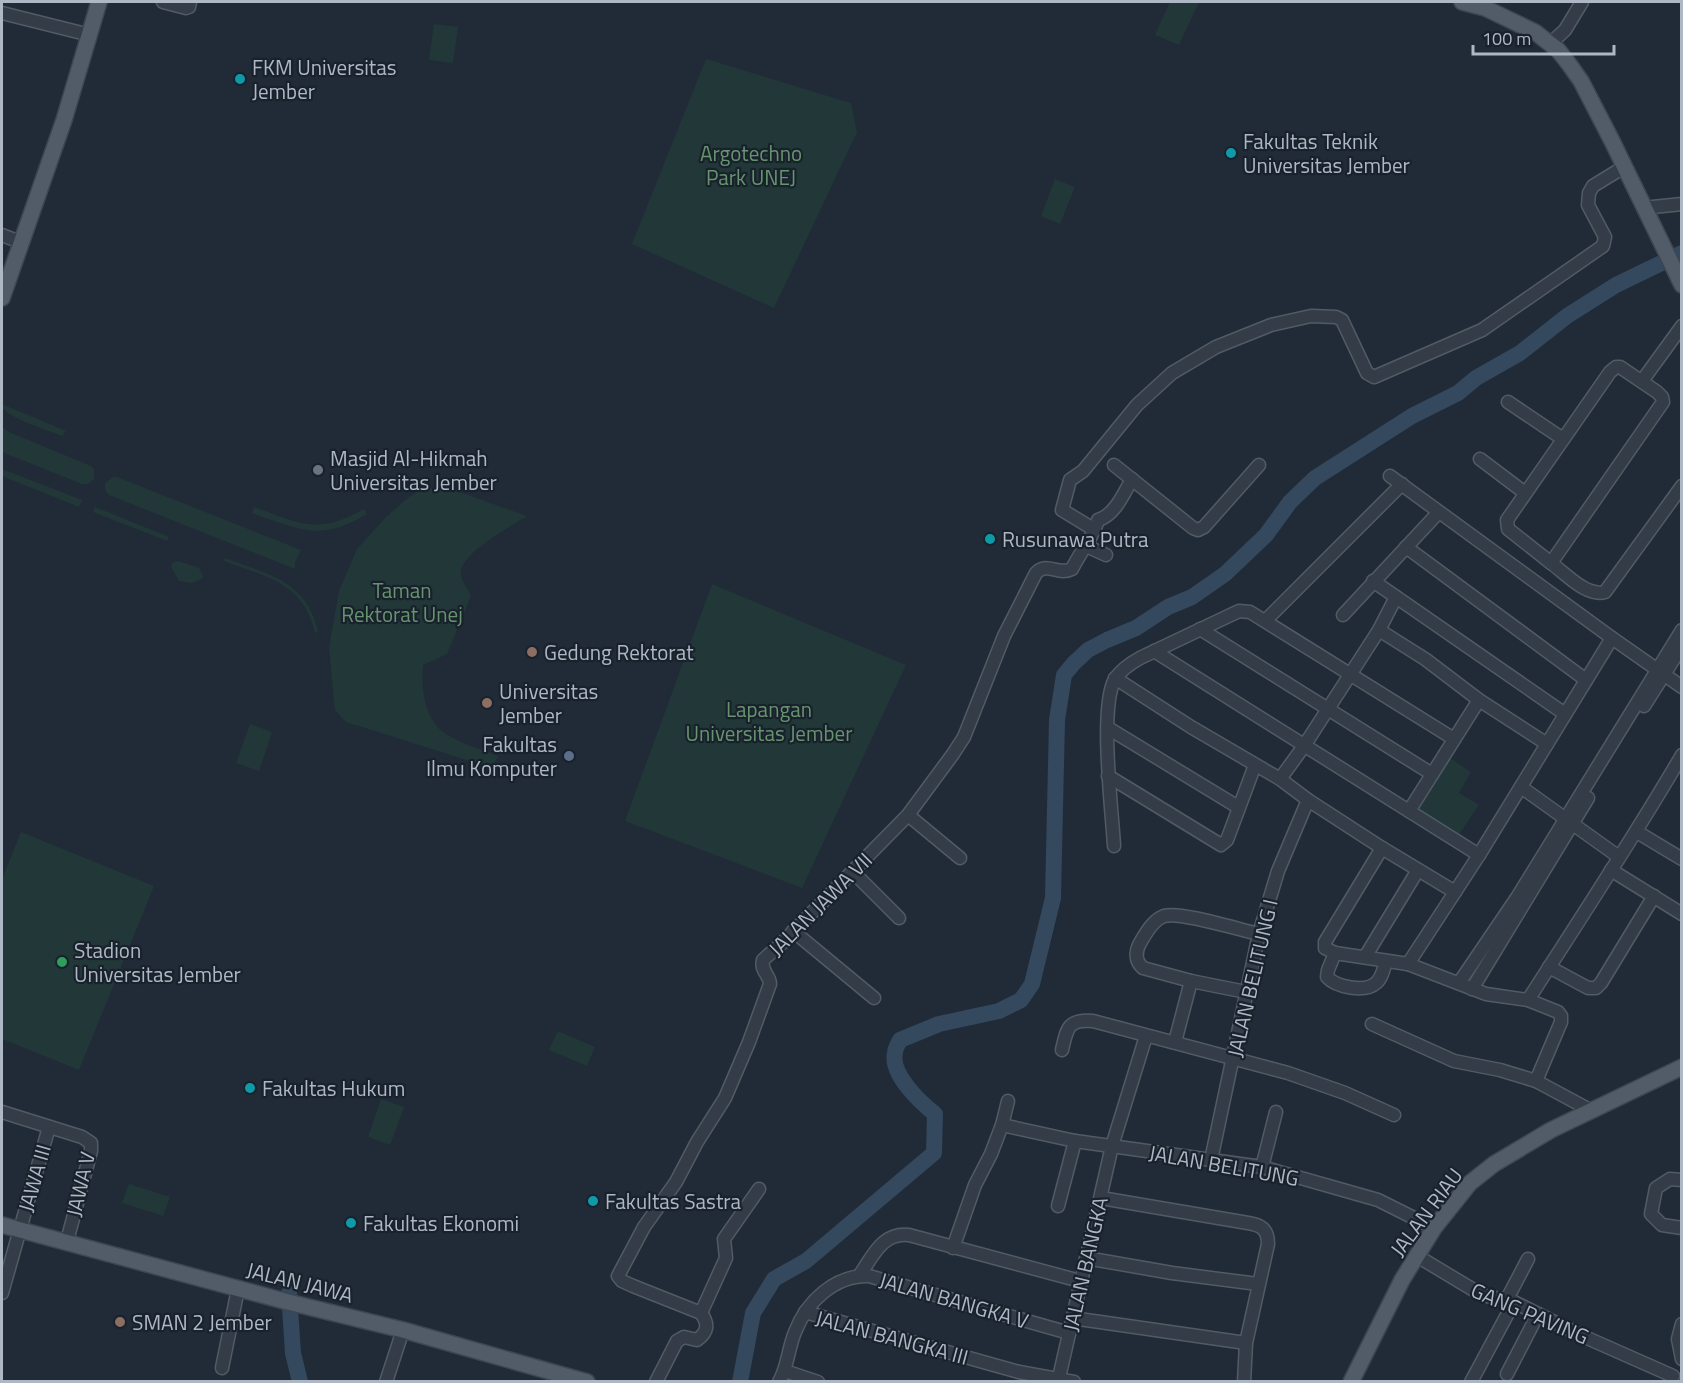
<svg xmlns="http://www.w3.org/2000/svg" width="1683" height="1383" font-family="'Titillium Web',sans-serif">
<style>
.green{fill:#223738}
.lines{fill:none;stroke-linecap:round;stroke-linejoin:round}
.river{stroke:#34485e;stroke-width:16}
.minor-casing{stroke:#515b65;stroke-width:15}
.major-casing{stroke:#3d4651;stroke-width:18}
.minor{stroke:#343d47;stroke-width:12}
.major{stroke:#525c68;stroke-width:15}
.culture-dot{fill:#0f9aa8;stroke:#19222c;stroke-width:2}
.worship-dot{fill:#6b7280;stroke:#19222c;stroke-width:2}
.education-dot{fill:#8d6e63;stroke:#19222c;stroke-width:2}
.service-dot{fill:#5c6f8a;stroke:#19222c;stroke-width:2}
.leisure-dot{fill:#2e9e5b;stroke:#19222c;stroke-width:2}
.labels{text-anchor:middle;dominant-baseline:central;stroke-width:4.5;stroke-linejoin:round;paint-order:stroke}
.poi-label{font-size:21px;fill:#aeb8c4;stroke:#19222c;text-anchor:start}
.park-label{font-size:21px;fill:#66946e;stroke:#19222c}
.street-label{font-size:21px;fill:#aeb8c4;stroke:#19222c}
</style>
<rect width="100%" height="100%" fill="#202b37"/>
<g class="green">
<polygon points="1170,2 1199,2 1179,45 1155,35"/>
<polygon points="434,24 458,27 453,63 429,60"/>
<polygon points="706,59 851,103 857,132 774,308 632,244"/>
<polygon points="1055,179 1075,187 1060,224 1041,216"/>
<path d="M 2,404 L 66,431 L 62,436 C 43,428 17,422 2,408 Z"/>
<polygon points="3,428 11,433 91,466 94,469 94,479 88,484 82,484 2,452"/>
<polygon points="2,469 82,500 79,507 2,476"/>
<polygon points="113,477 117,477 301,550 295,562 295,569 109,495 105,490 105,483"/>
<path d="M 439,488 L 451,489 L 527,516 C 510,527 466,550 461,570 C 459,579 468,588 471,596 L 447,654 L 423,665 C 421,686 424,717 442,731 C 455,742 481,749 498,756 L 492,768 L 346,722 L 335,710 L 329,648 L 339,591 L 357,549 L 386,517 L 409,497 L 421,489 Z"/>
<polygon points="95,507 169,537 167,541 93,512"/>
<path d="M 254,507 C 301,524 318,535 364,509 L 367,514 C 320,542 301,530 252,513 Z"/>
<path d="M 225,558 C 269,575 307,581 318,632 L 315,633 C 303,582 268,578 224,561 Z"/>
<polygon points="178,561 199,568 203,576 202,579 191,583 179,581 171,567 172,563"/>
<polygon points="712,584 906,665 802,888 625,821"/>
<polygon points="250,724 272,732 259,771 236,763"/>
<polygon points="1448,757 1471,772 1459,793 1479,805 1458,836 1415,808"/>
<polygon points="21,832 154,886 79,1070 2,1039 2,879"/>
<polygon points="558,1031 595,1047 587,1066 549,1050"/>
<polygon points="381,1099 404,1107 390,1145 368,1137"/>
<polygon points="129,1184 170,1197 163,1216 122,1203"/>
</g>
<g class="lines">
<g class="river">
<polyline points="289,1293 293,1353 300,1382"/>
<path d="M 740,1382 L 753,1313 L 774,1279 L 806,1261 L 934,1153 L 935,1114 C 920,1102 890,1074 895,1053 C 895,1049 898,1044 900,1040 L 939,1024 L 999,1011 L 1021,1000 L 1032,984 L 1053,898 L 1057,720 L 1064,675 L 1074,663 L 1088,650 L 1107,640 L 1136,628 L 1168,607 L 1192,597 L 1225,574 L 1266,535 L 1290,502 L 1315,478 L 1412,416 L 1458,393 L 1476,378 L 1520,353 L 1567,316 L 1616,285 L 1682,253"/>
</g>
<g class="minor-casing">
<g id="minor">
<polyline points="163,2 186,8 189,7 190,2"/>
<polyline points="2,13 90,35"/>
<polyline points="1551,43 1565,30 1582,2"/>
<polyline points="1643,208 1682,204"/>
<polyline points="2,235 20,242"/>
<polygon points="1616,367 1620,367 1657,392 1662,397 1663,402 1551,563 1508,529 1507,520 1610,372"/>
<polyline points="1642,381 1682,326"/>
<polyline points="1508,402 1563,439"/>
<polyline points="1480,459 1525,493"/>
<polyline points="1114,465 1193,528 1198,530 1204,527 1259,465"/>
<polyline points="1390,476 1612,638 1682,687"/>
<polyline points="1095,530 1062,510 1070,480 1083,471 1137,405 1172,373 1216,347 1271,325 1311,316 1336,317 1342,320 1367,373 1374,377 1482,330 1603,246 1605,237 1588,205 1589,193 1593,186 1624,167"/>
<polyline points="1084,545 1106,555"/>
<polyline points="1406,547 1586,680"/>
<path d="M 1551,563 C 1565,573 1586,597 1605,592 L 1682,486"/>
<polyline points="1373,581 1565,714"/>
<polyline points="1343,615 1439,512"/>
<polyline points="1265,621 1402,484"/>
<polyline points="1200,629 1432,774"/>
<polyline points="1379,630 1425,659 1479,700 1547,744"/>
<polyline points="1154,651 1479,855"/>
<polyline points="1115,678 1191,727 1280,779 1308,800 1382,848 1455,892 1408,964"/>
<polyline points="1644,706 1682,646"/>
<polyline points="1108,728 1238,807"/>
<polyline points="1108,776 1221,845 1227,840 1255,765"/>
<polyline points="1280,779 1304,746 1379,630 1396,597"/>
<polyline points="1521,787 1619,857"/>
<polyline points="1409,811 1479,700"/>
<polyline points="908,815 960,858"/>
<polyline points="1637,832 1682,859"/>
<path d="M 1114,846 C 1112,810 1099,707 1115,679 C 1121,670 1131,663 1140,658 L 1239,611 L 1250,612 L 1454,739"/>
<polyline points="1382,848 1325,942 1325,948 1335,953 1408,964 1486,994 1528,1000 1558,1012 1561,1016 1561,1022 1536,1081"/>
<polyline points="1611,870 1682,914"/>
<polyline points="853,872 899,918"/>
<polyline points="1455,892 1479,855 1612,638"/>
<polyline points="793,931 874,998"/>
<path d="M 1335,953 L 1328,970 L 1327,977 C 1336,987 1365,993 1376,983 C 1382,978 1384,968 1386,961"/>
<polyline points="1365,957 1418,870"/>
<polyline points="1549,967 1588,988 1596,988 1601,983 1654,896"/>
<polyline points="1459,983 1518,896 1682,630"/>
<polyline points="1472,989 1588,798"/>
<path d="M 1246,992 L 1191,981 L 1143,968 C 1135,961 1135,952 1140,943 C 1146,933 1153,920 1164,916 C 1180,911 1240,930 1259,934"/>
<path d="M 1528,1000 C 1580,919 1633,839 1682,755"/>
<polyline points="1372,1024 1454,1061 1500,1070 1536,1081 1590,1110"/>
<polyline points="1175,1042 1191,981"/>
<path d="M 1062,1050 C 1067,1028 1068,1019 1093,1021 L 1288,1073 L 1345,1093 L 1394,1115"/>
<polyline points="2,1112 82,1137 91,1143 91,1151 67,1241"/>
<polyline points="1002,1125 1075,1141 1262,1167 1378,1200 1434,1228"/>
<polyline points="1211,1160 1259,934 1278,871 1308,800"/>
<polyline points="1262,1167 1276,1112"/>
<polyline points="1682,1180 1670,1179 1656,1188 1651,1214 1662,1225 1682,1228"/>
<path d="M 1101,1198 L 1248,1223 C 1261,1225 1268,1229 1268,1244 L 1246,1343 L 1244,1382"/>
<polyline points="1058,1206 1075,1141"/>
<polyline points="953,1248 975,1185 991,1154 1002,1125 1008,1101"/>
<polyline points="1417,1256 1482,1295 1514,1302 1578,1334 1673,1376"/>
<polyline points="1086,1258 1172,1273 1258,1284"/>
<path d="M 859,1276 C 873,1256 882,1232 909,1235 L 1080,1281"/>
<polyline points="2,1293 49,1127"/>
<polyline points="1507,1299 1528,1259"/>
<polyline points="805,1312 1019,1372 1074,1382"/>
<polyline points="701,1313 726,1258 724,1239 759,1189"/>
<polyline points="1072,1318 1246,1343"/>
<polyline points="1682,1324 1678,1339 1682,1359"/>
<polyline points="222,1368 238,1289"/>
<polyline points="785,1371 818,1382"/>
<polyline points="1507,1374 1538,1314"/>
<polyline points="386,1382 403,1330"/>
<path d="M 656,1382 L 677,1341 L 684,1337 L 697,1340 C 708,1332 709,1324 701,1313 L 633,1286 L 622,1281 L 618,1276 L 644,1227 L 676,1182 L 697,1142 L 725,1098 L 749,1042 L 770,984 C 770,975 760,971 763,960 L 782,943 L 908,815 L 953,754 L 964,737 L 1004,636 L 1036,573 C 1047,561 1058,576 1072,569 C 1080,553 1094,535 1098,520 C 1115,515 1124,493 1132,479"/>
<path d="M 779,1382 C 788,1366 788,1349 795,1332 C 807,1301 835,1275 869,1276 L 1069,1333"/>
<polyline points="1058,1382 1112,1146 1146,1036"/>
<polyline points="1471,1382 1514,1302"/>
</g>
</g>
<g class="major-casing">
<g id="major">
<polyline points="1462,2 1485,8 1535,32 1558,50 1569,64 1581,81 1612,141 1682,285"/>
<polyline points="2,298 64,120 99,2"/>
<polyline points="2,1225 288,1302 403,1330 587,1382"/>
<polyline points="1351,1382 1402,1280 1434,1228 1470,1183 1494,1164 1551,1130 1682,1067"/>
</g>
</g>
<use href="#minor" class="minor"/>
<use href="#major" class="major"/>
</g>
<g class="culture-dot">
<circle cx="240" cy="79" r="6"/>
<circle cx="1231" cy="153" r="6"/>
<circle cx="990" cy="539" r="6"/>
<circle cx="250" cy="1088" r="6"/>
<circle cx="593" cy="1201" r="6"/>
<circle cx="351" cy="1223" r="6"/>
</g>
<circle class="worship-dot" cx="318" cy="470" r="6"/>
<g class="education-dot">
<circle cx="532" cy="652" r="6"/>
<circle cx="487" cy="703" r="6"/>
<circle cx="120" cy="1322" r="6"/>
</g>
<circle class="service-dot" cx="569" cy="756" r="6"/>
<circle class="leisure-dot" cx="62" cy="962" r="6"/>
<g class="labels">
<g class="poi-label">
<text x="252" y="67">FKM Universitas<tspan x="252" dy="24">Jember</tspan></text>
<text x="1243" y="141">Fakultas Teknik<tspan x="1243" dy="24">Universitas Jember</tspan></text>
<text x="330" y="458">Masjid Al-Hikmah<tspan x="330" dy="24">Universitas Jember</tspan></text>
<text x="1002" y="539">Rusunawa Putra</text>
<text x="544" y="652">Gedung Rektorat</text>
<text x="499" y="691">Universitas<tspan x="499" dy="24">Jember</tspan></text>
<text x="557" y="744" text-anchor="end">Fakultas<tspan x="557" dy="24">Ilmu Komputer</tspan></text>
<text x="74" y="950">Stadion<tspan x="74" dy="24">Universitas Jember</tspan></text>
<text x="262" y="1088">Fakultas Hukum</text>
<text x="605" y="1201">Fakultas Sastra</text>
<text x="363" y="1223">Fakultas Ekonomi</text>
<text x="132" y="1322">SMAN 2 Jember</text>
</g>
<g class="park-label">
<text x="751" y="153">Argotechno<tspan x="751" dy="24">Park UNEJ</tspan></text>
<text x="402" y="590">Taman<tspan x="402" dy="24">Rektorat Unej</tspan></text>
<text x="769" y="709">Lapangan<tspan x="769" dy="24">Universitas Jember</tspan></text>
</g>
<g class="street-label">
<text transform="translate(820 904) rotate(-45)">JALAN JAWA VII</text>
<text transform="translate(1252 978) rotate(-77)">JALAN BELITUNG I</text>
<text transform="translate(1224 1165) rotate(10)">JALAN BELITUNG</text>
<text transform="translate(34 1178) rotate(-74)">JAWA III</text>
<text transform="translate(80 1184) rotate(-77)">JAWA V</text>
<text transform="translate(1426 1212) rotate(-53)">JALAN RIAU</text>
<text transform="translate(1085 1264) rotate(-77)">JALAN BANGKA</text>
<text transform="translate(300 1282) rotate(14)">JALAN JAWA</text>
<text transform="translate(954 1300) rotate(16)">JALAN BANGKA V</text>
<text transform="translate(1530 1313) rotate(23)">GANG PAVING</text>
<text transform="translate(892 1337) rotate(15)">JALAN BANGKA III</text>
</g>
</g>
<rect width="1683" height="1383" fill="none" stroke="#aeb8c4" stroke-width="6"/>
<path d="M1473 45v9h141v-9" fill="none" stroke="#aeb8c4" stroke-width="3"/>
<text x="1482" y="45" font-size="18" fill="#aeb8c4" stroke="#19222c" stroke-width="4.5" paint-order="stroke">100 m</text>
</svg>
